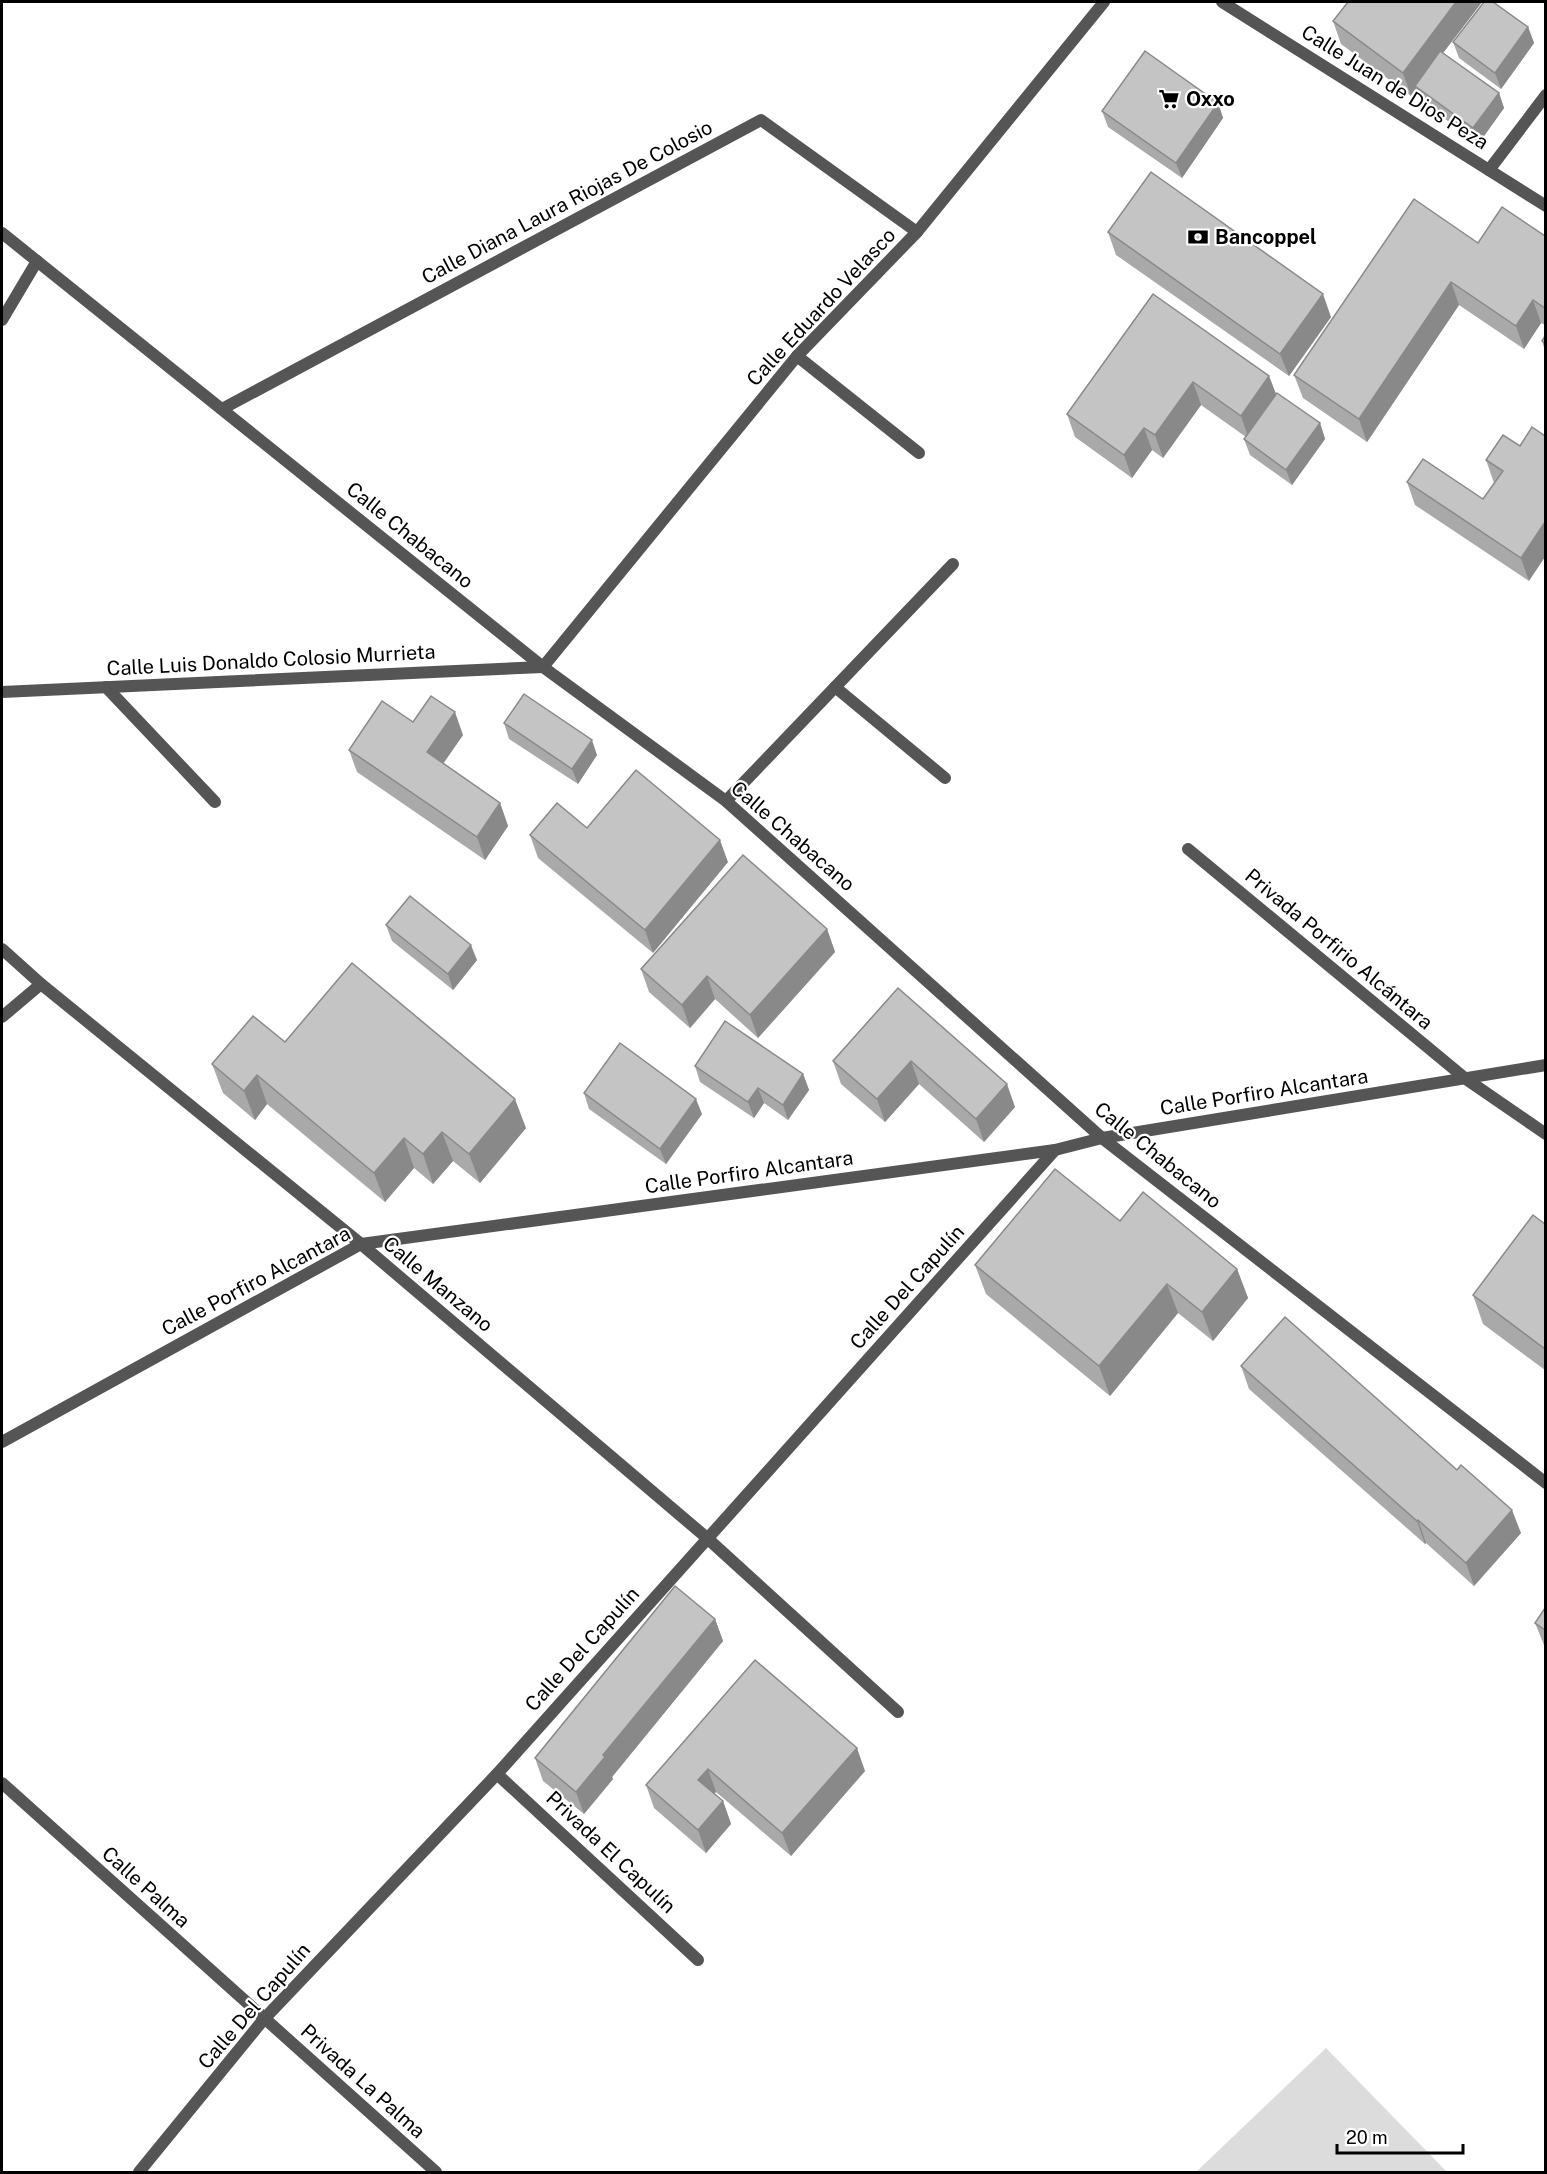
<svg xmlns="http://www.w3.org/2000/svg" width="1547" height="2174" font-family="'Public Sans',sans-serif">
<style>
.green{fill:#dcdcdc}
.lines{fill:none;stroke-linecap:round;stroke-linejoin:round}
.pedestrian{stroke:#555;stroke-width:12}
.minor{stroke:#555;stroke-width:12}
.wall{fill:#a9a9a9}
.shaded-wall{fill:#898989}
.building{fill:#c4c4c4;stroke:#898989;stroke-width:1.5}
.labels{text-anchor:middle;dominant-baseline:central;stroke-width:4.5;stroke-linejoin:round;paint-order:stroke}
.street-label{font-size:20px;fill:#000;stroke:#fff}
.poi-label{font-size:20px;font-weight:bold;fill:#000;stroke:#fff;text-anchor:start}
</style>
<rect width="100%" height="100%" fill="#fff"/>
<polygon class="green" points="1326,2048 1447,2172 1196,2172"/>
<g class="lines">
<g class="pedestrian">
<polyline points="835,687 945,778"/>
<polyline points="726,801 953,564"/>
</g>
<g class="minor">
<polyline points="1222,2 1546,206"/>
<polyline points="1489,170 1546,95"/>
<polyline points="2,233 543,667 726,801 1102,1138 1546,1483"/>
<polyline points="2,320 37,261"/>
<polyline points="797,356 919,453"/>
<polyline points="222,409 761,120 917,232"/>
<polyline points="106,687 215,802"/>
<polyline points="2,692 543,667 797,356 917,232 1104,2"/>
<polyline points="1188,849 1466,1079 1546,1134"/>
<polyline points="2,949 41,984 361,1244 707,1538 898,1712"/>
<polyline points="2,1017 41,984"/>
<polyline points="2,1442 361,1244 1055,1150 1102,1138 1546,1065"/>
<polyline points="497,1774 698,1960"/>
<polyline points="2,1783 436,2172"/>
<polyline points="139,2172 264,2019 497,1774 1055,1150"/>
</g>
</g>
<g class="wall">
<polygon points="1348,2 1482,2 1443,53 1499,93 1504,108 1479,143 1421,102 1416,89 1411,96 1341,44 1333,21"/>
<polygon points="1528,27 1534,43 1501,89 1459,58 1453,42"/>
<polygon points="1218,103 1223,118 1182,178 1108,127 1102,111"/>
<polygon points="1108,232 1331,317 1289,376 1116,255"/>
<polygon points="1545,236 1545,325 1541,323 1524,349 1459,305 1367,442 1303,398 1294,375 1478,243"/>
<polygon points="1153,294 1269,376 1276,395 1320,423 1325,439 1292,485 1250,455 1244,439 1246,437 1201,405 1163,458 1152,450 1132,478 1075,437 1067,414"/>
<polygon points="1545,336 1545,351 1542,341"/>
<polygon points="1520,446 1529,581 1415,505 1407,482 1483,499 1494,483 1486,460"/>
<polygon points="413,722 463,735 443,764 500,803 508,826 485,860 357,772 349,750"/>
<polygon points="504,723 597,755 578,784 509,739"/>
<polygon points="587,828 728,862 653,953 538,858 530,835"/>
<polygon points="386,925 477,960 453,990 392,941"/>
<polygon points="827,929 835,952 758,1038 715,999 690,1028 649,992 641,969"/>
<polygon points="898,988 1015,1107 984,1142 919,1084 885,1122 841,1084 833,1061"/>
<polygon points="285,1042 526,1128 480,1183 453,1161 433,1184 414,1168 385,1202 267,1104 255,1120 223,1093 212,1064"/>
<polygon points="695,1066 803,1074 809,1090 788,1120 764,1103 754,1118 700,1082"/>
<polygon points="584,1093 702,1114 666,1164 589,1109"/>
<polygon points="1120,1221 1237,1269 1248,1298 1213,1341 1178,1313 1110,1396 986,1294 975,1265"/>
<polygon points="1545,1224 1545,1370 1483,1324 1473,1295"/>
<polygon points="1241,1366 1521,1533 1474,1586 1426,1543 1425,1544 1249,1389"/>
<polygon points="1545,1608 1545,1647 1544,1645 1535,1623"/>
<polygon points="715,1619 723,1641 612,1777 613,1779 584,1814 543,1781 535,1758"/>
<polygon points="755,1660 865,1771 791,1856 716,1792 714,1794 723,1801 731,1824 706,1853 654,1808 646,1785"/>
</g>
<g class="shaded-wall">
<polygon points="1456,2 1482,2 1417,87 1415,86 1416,89 1411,96 1403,73"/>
<polygon points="1528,27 1534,43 1501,89 1495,73"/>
<polygon points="1499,93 1504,108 1479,143 1473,128"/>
<polygon points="1218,103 1223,118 1182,178 1176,163"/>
<polygon points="1451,282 1459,305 1367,442 1359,419"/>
<polygon points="1323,294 1331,317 1289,376 1280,354"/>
<polygon points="1533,300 1541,323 1524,349 1516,326"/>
<polygon points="1269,376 1278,399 1249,439 1241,416"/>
<polygon points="1193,382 1201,405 1163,458 1155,435"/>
<polygon points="1320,423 1325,439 1292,485 1286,470"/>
<polygon points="1144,428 1152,450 1132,478 1124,455"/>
<polygon points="1545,522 1545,557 1529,581 1521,558"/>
<polygon points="455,712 463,735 435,775 427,752"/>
<polygon points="592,740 597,755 578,784 572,769"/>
<polygon points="500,803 508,826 485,860 477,837"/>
<polygon points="720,840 728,862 653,953 645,930"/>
<polygon points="827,929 835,952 758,1038 750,1015"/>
<polygon points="471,945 477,960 453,990 448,974"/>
<polygon points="707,976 715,999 690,1028 682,1005"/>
<polygon points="911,1061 919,1084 885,1122 877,1099"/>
<polygon points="803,1074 809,1090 788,1120 783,1105"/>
<polygon points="257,1075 267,1104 255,1120 244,1091"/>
<polygon points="1007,1084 1015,1107 984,1142 976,1119"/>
<polygon points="758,1088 764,1103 754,1118 748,1102"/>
<polygon points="515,1099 526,1128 480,1183 469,1154"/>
<polygon points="696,1099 702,1114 666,1164 660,1149"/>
<polygon points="442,1132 453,1161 433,1184 423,1154"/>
<polygon points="404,1138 414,1168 385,1202 374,1173"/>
<polygon points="1237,1269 1248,1298 1213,1341 1202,1312"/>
<polygon points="1167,1284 1178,1313 1110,1396 1099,1366"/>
<polygon points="1512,1510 1521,1533 1474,1586 1466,1563"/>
<polygon points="1418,1520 1426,1543 1425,1544 1417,1521"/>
<polygon points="715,1619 723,1641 612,1777 613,1779 584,1814 576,1792 603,1755"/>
<polygon points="857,1748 865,1771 791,1856 782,1833"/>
<polygon points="708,1769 716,1792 706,1803 698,1780"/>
<polygon points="723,1801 731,1824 706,1853 698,1830"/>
</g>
<g class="building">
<polygon points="1348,2 1456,2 1403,73 1333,21"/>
<polygon points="1484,2 1493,2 1528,27 1495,73 1453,42"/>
<polygon points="1145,51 1218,103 1176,163 1102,111"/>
<polygon points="1440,51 1499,93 1473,128 1415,86"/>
<polygon points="1151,172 1323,294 1280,354 1108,232"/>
<polygon points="1414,199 1478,243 1502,207 1545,236 1545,308 1533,300 1516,326 1451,282 1359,419 1294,375"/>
<polygon points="1153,294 1269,376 1241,416 1193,382 1155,435 1144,428 1124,455 1067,414"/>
<polygon points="1545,336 1545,344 1542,341"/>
<polygon points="1277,393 1320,423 1286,470 1244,439"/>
<polygon points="1532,427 1545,436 1545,522 1521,558 1407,482 1423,459 1483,499 1503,471 1486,460 1503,435 1520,446"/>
<polygon points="524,694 592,740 572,769 504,723"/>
<polygon points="431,696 455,712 427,752 500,803 477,837 349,750 382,701 413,722"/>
<polygon points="636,770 720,840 645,930 530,835 557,803 587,828"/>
<polygon points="743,855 827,929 750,1015 707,976 682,1005 641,969"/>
<polygon points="410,896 471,945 448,974 386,925"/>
<polygon points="352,963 515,1099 469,1154 442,1132 423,1154 404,1138 374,1173 257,1075 244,1091 212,1064 253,1016 285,1042"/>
<polygon points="898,988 1007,1084 976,1119 911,1061 877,1099 833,1061"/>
<polygon points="725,1021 803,1074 783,1105 758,1088 748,1102 695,1066"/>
<polygon points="620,1043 696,1099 660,1149 584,1093"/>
<polygon points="1055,1169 1120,1221 1143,1192 1237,1269 1202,1312 1167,1284 1099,1366 975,1265"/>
<polygon points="1533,1215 1545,1224 1545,1349 1473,1295"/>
<polygon points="1285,1317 1457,1470 1461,1465 1512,1510 1466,1563 1418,1520 1417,1521 1241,1366"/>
<polygon points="675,1586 715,1619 603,1755 605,1757 576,1792 535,1758"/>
<polygon points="1545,1608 1545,1630 1535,1623"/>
<polygon points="755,1660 857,1748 782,1833 708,1769 698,1780 723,1801 698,1830 646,1785"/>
</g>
<defs>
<g id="supermarket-bare" transform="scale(1.62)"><path d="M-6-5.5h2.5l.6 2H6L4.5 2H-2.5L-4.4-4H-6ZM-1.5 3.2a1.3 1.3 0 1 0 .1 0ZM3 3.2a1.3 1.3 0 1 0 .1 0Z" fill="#000" stroke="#fff" stroke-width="2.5" paint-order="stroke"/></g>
<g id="bank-bare" transform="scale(1.62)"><path d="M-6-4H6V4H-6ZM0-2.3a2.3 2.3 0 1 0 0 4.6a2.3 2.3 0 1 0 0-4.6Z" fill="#000" stroke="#fff" stroke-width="2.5" paint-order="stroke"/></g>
</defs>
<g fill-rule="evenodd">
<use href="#supermarket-bare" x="1169" y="99"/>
<use href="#bank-bare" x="1198" y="237"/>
</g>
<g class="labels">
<g class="street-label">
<text transform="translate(1395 87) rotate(32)">Calle Juan de Dios Peza</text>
<text transform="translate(567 202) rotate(-28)">Calle Diana Laura Riojas De Colosio</text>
<text transform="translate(821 307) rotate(-47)">Calle Eduardo Velasco</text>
<text transform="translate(410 535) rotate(39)">Calle Chabacano</text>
<text transform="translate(271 660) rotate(-3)">Calle Luis Donaldo Colosio Murrieta</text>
<text transform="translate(793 836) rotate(41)">Calle Chabacano</text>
<text transform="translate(1339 949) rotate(40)">Privada Porfirio Alcántara</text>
<text transform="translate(1264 1092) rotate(-9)">Calle Porfiro Alcantara</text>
<text transform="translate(1158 1155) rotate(39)">Calle Chabacano</text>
<text transform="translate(749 1172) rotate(-8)">Calle Porfiro Alcantara</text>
<text transform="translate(256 1281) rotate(-28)">Calle Porfiro Alcantara</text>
<text transform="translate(438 1284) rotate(40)">Calle Manzano</text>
<text transform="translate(907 1287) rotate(-48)">Calle Del Capulín</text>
<text transform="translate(582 1649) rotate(-48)">Calle Del Capulín</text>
<text transform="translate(611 1852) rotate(43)">Privada El Capulín</text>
<text transform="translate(146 1887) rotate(42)">Calle Palma</text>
<text transform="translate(254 2006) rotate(-49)">Calle Del Capulín</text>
<text transform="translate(363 2081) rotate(42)">Privada La Palma</text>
</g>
<g class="poi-label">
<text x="1186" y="99">Oxxo</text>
<text x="1215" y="237">Bancoppel</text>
</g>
</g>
<rect width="1547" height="2174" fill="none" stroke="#000000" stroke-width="6"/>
<path d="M1337 2144v9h126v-9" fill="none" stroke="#000000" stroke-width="3"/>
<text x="1346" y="2144" font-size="18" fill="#000000" stroke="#ffffff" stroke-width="4.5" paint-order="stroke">20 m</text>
</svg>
